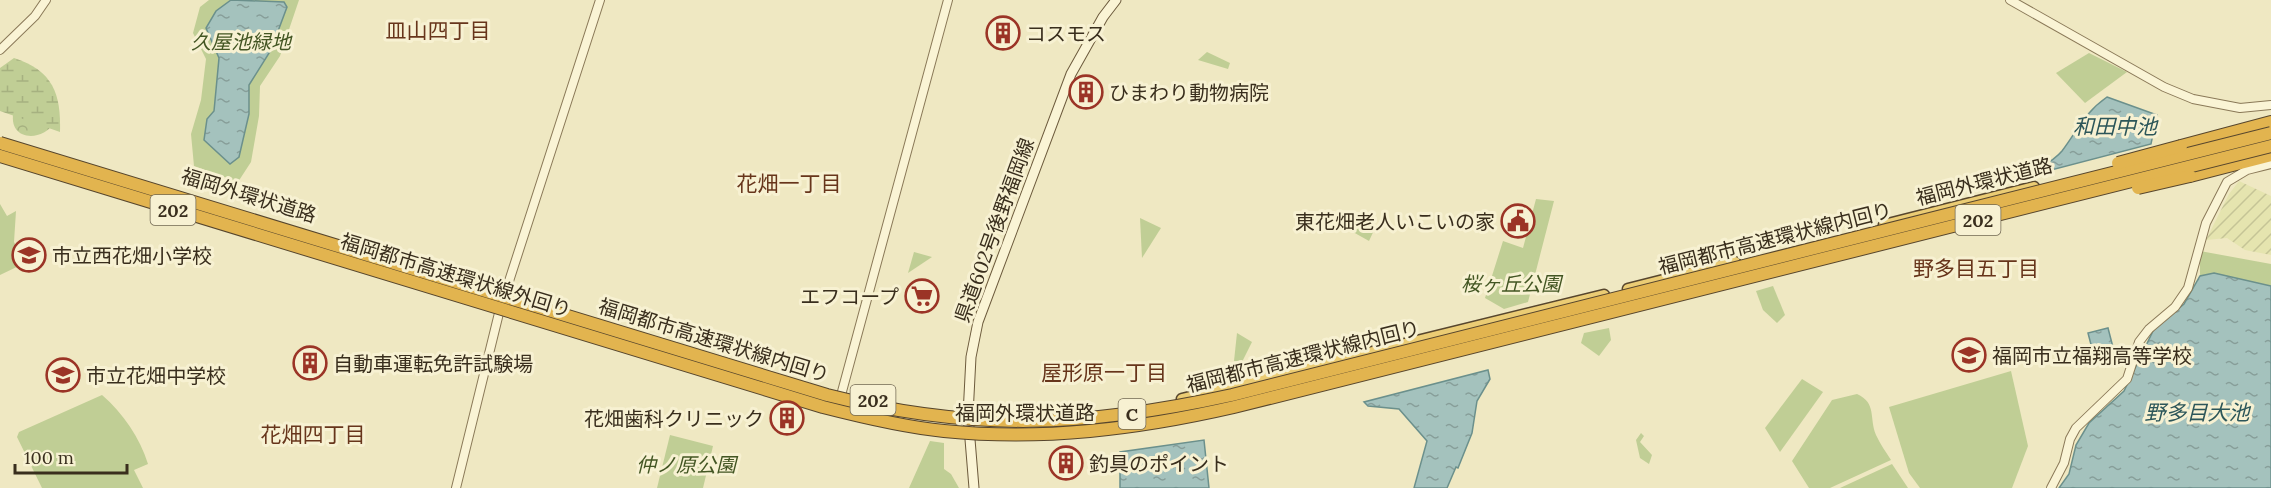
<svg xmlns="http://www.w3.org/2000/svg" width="2271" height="488" font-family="Lora,'Noto Sans JP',serif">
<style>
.farmland{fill:url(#farmland-furrows)}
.green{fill:#c0ce95}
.forest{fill:url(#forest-crowns)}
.wetland{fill:url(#wetland-marsh)}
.water{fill:url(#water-ripples);stroke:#6b908c;stroke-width:1.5}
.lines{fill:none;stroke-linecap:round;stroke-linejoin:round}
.tertiary-casing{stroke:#8a7958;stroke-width:10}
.secondary-casing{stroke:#6c5a3c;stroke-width:11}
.trunk-casing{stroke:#57462d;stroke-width:13}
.motorway-casing{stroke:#57462d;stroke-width:14}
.tertiary{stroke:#faf4d5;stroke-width:8}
.secondary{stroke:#faf4d5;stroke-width:9}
.trunk{stroke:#ebcc74;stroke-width:10}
.motorway{stroke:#e2b44f;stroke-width:12}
.motorway-bridge-casing{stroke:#57462d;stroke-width:14;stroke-linecap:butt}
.motorway-bridge{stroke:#e2b44f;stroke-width:12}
.labels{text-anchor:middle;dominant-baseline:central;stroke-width:6;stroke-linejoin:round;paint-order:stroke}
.shield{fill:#f7f1d2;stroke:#726853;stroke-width:1.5}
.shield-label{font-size:18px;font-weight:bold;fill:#392e1d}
.poi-label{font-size:20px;fill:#392e1d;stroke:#f7f1d2;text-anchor:start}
.park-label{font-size:20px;font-style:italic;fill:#435623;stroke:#f7f1d2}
.street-label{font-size:20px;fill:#392e1d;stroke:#f7f1d2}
.neighbourhood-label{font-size:21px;fill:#67351b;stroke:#f7f1d2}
.water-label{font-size:21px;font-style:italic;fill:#2c5659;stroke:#f7f1d2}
</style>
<defs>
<pattern id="farmland-furrows" width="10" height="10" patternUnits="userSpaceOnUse" patternTransform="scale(1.5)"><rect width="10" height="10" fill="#e5e4af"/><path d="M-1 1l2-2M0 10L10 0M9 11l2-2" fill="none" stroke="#c5c496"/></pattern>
<pattern id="forest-crowns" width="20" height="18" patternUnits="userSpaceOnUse" patternTransform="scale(1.5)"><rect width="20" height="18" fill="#c0ce95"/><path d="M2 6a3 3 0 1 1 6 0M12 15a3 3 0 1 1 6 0" fill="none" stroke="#a6b180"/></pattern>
<pattern id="wetland-marsh" width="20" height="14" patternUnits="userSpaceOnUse" patternTransform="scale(1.5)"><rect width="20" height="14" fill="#c0ce95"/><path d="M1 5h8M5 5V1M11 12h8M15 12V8" fill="none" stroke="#a6b180"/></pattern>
<pattern id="water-ripples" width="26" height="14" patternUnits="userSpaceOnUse" patternTransform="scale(1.5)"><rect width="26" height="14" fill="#a4c2bd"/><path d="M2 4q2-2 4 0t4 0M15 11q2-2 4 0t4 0" fill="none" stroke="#879e99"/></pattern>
</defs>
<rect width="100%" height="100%" fill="#efe8c2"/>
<polygon class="farmland" points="2239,181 2271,196 2271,255 2245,250 2227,238 2206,240 2229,194"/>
<g class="green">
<polygon points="209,0 299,0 280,56 260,86 259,116 251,162 238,182 194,166 191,134 201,100 206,59 193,33 200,7"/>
<polygon points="1207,52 1230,63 1228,69 1198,60"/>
<polygon points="2089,53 2127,72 2085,103 2056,73"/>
<polygon points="1536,199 1554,201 1528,302 1504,309 1485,298 1503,241 1523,248"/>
<polygon points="0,204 7,216 16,211 14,242 25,263 0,275"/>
<polygon points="1140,218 1161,228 1142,258"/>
<polygon points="1360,218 1376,226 1369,241 1353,232"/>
<polygon points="2200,251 2271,264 2271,289 2200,276"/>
<polygon points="914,252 932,257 908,273"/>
<polygon points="1773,286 1785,315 1777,323 1763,310 1756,291"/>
<polygon points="1609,328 1611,340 1599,356 1581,343 1584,333"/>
<polygon points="1237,333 1252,342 1242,362 1234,361"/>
<polygon points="2011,371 2028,446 2012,488 1920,488 1909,473 1889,407"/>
<polygon points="1802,379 1823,392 1780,452 1765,428"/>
<path d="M 1857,394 C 1877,403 1869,418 1876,435 C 1880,444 1886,452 1891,460 L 1830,488 L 1809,488 L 1792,461 L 1832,400 Z"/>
<path d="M 102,395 C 123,413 140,438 148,464 L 134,470 L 143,488 L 42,488 L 17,437 L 19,432 Z"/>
<polygon points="1641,433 1644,436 1640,442 1652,455 1649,464 1640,458 1636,440"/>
<polygon points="670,435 713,446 703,488 657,488"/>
<polygon points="930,441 944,443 944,469 951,474 959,488 909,488"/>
<polygon points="1892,464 1908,488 1840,488"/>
</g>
<path class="forest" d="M 14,110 L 55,122 C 41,144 6,140 14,110 Z"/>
<path class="wetland" d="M 14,58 C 53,71 61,93 60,132 L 0,111 L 0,68 Z"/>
<g class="water">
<polygon points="231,0 284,2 287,7 271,50 249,85 249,114 239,157 230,164 204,140 207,119 214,111 219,58 206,28 216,11"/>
<path d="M 2107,97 L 2157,115 L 2151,144 L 2028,176 C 2038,169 2054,161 2062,151 C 2078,130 2084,113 2107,97 Z"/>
<polygon points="2214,273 2271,286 2271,488 2059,488 2069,474 2076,445 2089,423 2124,391 2154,329 2184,304 2200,276"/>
<polygon points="2108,328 2115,355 2095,360 2088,333"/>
<polygon points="1488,370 1490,379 1477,401 1472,433 1458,468 1456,467 1447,488 1414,488 1427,441 1399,409 1368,406 1364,402"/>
<polygon points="1204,440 1209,488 1120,488 1120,452"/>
</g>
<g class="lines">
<g class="tertiary-casing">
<g id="tertiary">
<polyline points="2010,0 2164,87 2193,99 2240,108 2271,105"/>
<polyline points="0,50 35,16 46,0"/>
<polyline points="837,410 948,0"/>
<polyline points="456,488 500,309 600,0"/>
<polyline points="2051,488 2064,463 2070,439 2076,428 2127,379 2139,342 2149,329 2175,307 2188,288 2206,223 2227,182 2247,170 2271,164"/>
</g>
</g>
<g class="secondary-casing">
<polyline id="secondary" points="974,488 968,415 971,357 978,322 1071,74 1103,17 1116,0"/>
</g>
<g class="trunk-casing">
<g id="trunk">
<polyline points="1884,225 2034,187"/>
<polyline points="1628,289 1735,262"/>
<polyline points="1182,399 1604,295"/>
</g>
</g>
<g class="motorway-casing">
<g id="motorway">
<polyline points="2181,146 2271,122"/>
<polyline points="2190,176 2271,155"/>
</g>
</g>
<use href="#tertiary" class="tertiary"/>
<use href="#secondary" class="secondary"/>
<use href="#trunk" class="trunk"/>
<use href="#motorway" class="motorway"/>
<g class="motorway-bridge-casing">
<g id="motorway-bridge">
<path d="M 0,143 L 827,395 C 973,432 1086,427 1232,395 L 2271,133"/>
<path d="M 0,156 L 823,407 C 862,417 903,427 944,431 C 1042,441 1138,429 1234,407 L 2271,146"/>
<polyline points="2118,163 2181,146"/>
<polyline points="2138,188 2190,176"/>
</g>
</g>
<use href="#motorway-bridge" class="motorway-bridge"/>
</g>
<defs>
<g id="building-ring" transform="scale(1.725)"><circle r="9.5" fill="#f7f1d2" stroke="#9b3426" stroke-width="1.5"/><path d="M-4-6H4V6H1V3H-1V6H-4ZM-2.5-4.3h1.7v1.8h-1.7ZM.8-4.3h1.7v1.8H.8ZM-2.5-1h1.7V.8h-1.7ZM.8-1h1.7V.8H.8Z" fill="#9b3426"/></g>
<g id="civic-ring" transform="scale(1.725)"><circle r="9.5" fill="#f7f1d2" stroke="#9b3426" stroke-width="1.5"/><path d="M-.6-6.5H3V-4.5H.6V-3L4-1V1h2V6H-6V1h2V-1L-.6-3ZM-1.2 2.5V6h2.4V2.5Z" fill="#9b3426"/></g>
<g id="school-ring" transform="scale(1.725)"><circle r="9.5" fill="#f7f1d2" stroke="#9b3426" stroke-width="1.5"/><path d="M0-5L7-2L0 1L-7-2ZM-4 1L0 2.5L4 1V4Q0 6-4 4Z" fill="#9b3426"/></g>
<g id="supermarket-ring" transform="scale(1.725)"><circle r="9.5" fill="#f7f1d2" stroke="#9b3426" stroke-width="1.5"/><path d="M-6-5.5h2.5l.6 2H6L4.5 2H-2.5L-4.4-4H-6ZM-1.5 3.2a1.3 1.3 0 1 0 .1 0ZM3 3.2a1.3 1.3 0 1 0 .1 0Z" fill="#9b3426"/></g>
</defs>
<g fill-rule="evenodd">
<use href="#building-ring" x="1003" y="33"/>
<use href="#building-ring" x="1086" y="92"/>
<use href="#civic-ring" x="1518" y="221"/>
<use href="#school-ring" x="29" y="255"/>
<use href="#supermarket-ring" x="922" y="296"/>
<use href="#school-ring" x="1969" y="355"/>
<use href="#building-ring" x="310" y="363"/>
<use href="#school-ring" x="63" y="375"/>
<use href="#building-ring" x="787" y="418"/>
<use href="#building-ring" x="1066" y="463"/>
</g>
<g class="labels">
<g class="shield">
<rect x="150.5" y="195" width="45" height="30" rx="4.5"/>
<rect x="1955.5" y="205" width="45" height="30" rx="4.5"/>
<rect x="850.5" y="385" width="45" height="30" rx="4.5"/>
<rect x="1118.5" y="399" width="27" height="30" rx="4.5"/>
</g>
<g class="shield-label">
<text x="173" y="210">202</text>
<text x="1978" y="220">202</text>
<text x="873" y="400">202</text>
<text x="1132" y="414">C</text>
</g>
<g class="poi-label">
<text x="1026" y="33">コスモス</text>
<text x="1109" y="92">ひまわり動物病院</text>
<text x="1495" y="221" text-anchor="end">東花畑老人いこいの家</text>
<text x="52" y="255">市立西花畑小学校</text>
<text x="899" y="296" text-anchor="end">エフコープ</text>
<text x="1992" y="355">福岡市立福翔高等学校</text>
<text x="333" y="363">自動車運転免許試験場</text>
<text x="86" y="375">市立花畑中学校</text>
<text x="764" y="418" text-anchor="end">花畑歯科クリニック</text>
<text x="1089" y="463">釣具のポイント</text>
</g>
<g class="park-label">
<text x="241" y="41">久屋池緑地</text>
<text x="1511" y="283">桜ヶ丘公園</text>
<text x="686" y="464">仲ノ原公園</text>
</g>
<g class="street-label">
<text transform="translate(1984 181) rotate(-14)">福岡外環状道路</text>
<text transform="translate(249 195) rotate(17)">福岡外環状道路</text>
<text transform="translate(994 230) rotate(-70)">県道602号後野福岡線</text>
<text transform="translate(1775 238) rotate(-14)">福岡都市高速環状線内回り</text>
<text transform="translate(456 275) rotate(17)">福岡都市高速環状線外回り</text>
<text transform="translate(714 340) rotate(17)">福岡都市高速環状線内回り</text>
<text transform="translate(1303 356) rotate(-14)">福岡都市高速環状線内回り</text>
<text x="1025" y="412">福岡外環状道路</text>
</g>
<g class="neighbourhood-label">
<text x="438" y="30">皿山四丁目</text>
<text x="789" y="183">花畑一丁目</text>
<text x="1976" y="268">野多目五丁目</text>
<text x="1104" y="372">屋形原一丁目</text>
<text x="313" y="434">花畑四丁目</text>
</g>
<g class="water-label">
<text x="2115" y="126">和田中池</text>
<text x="2197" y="412">野多目大池</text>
</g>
</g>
<path d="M15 464v9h112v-9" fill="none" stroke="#392e1d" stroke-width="3"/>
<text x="24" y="464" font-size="18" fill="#392e1d" stroke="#f7f1d2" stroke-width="4.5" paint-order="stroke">100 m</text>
</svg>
